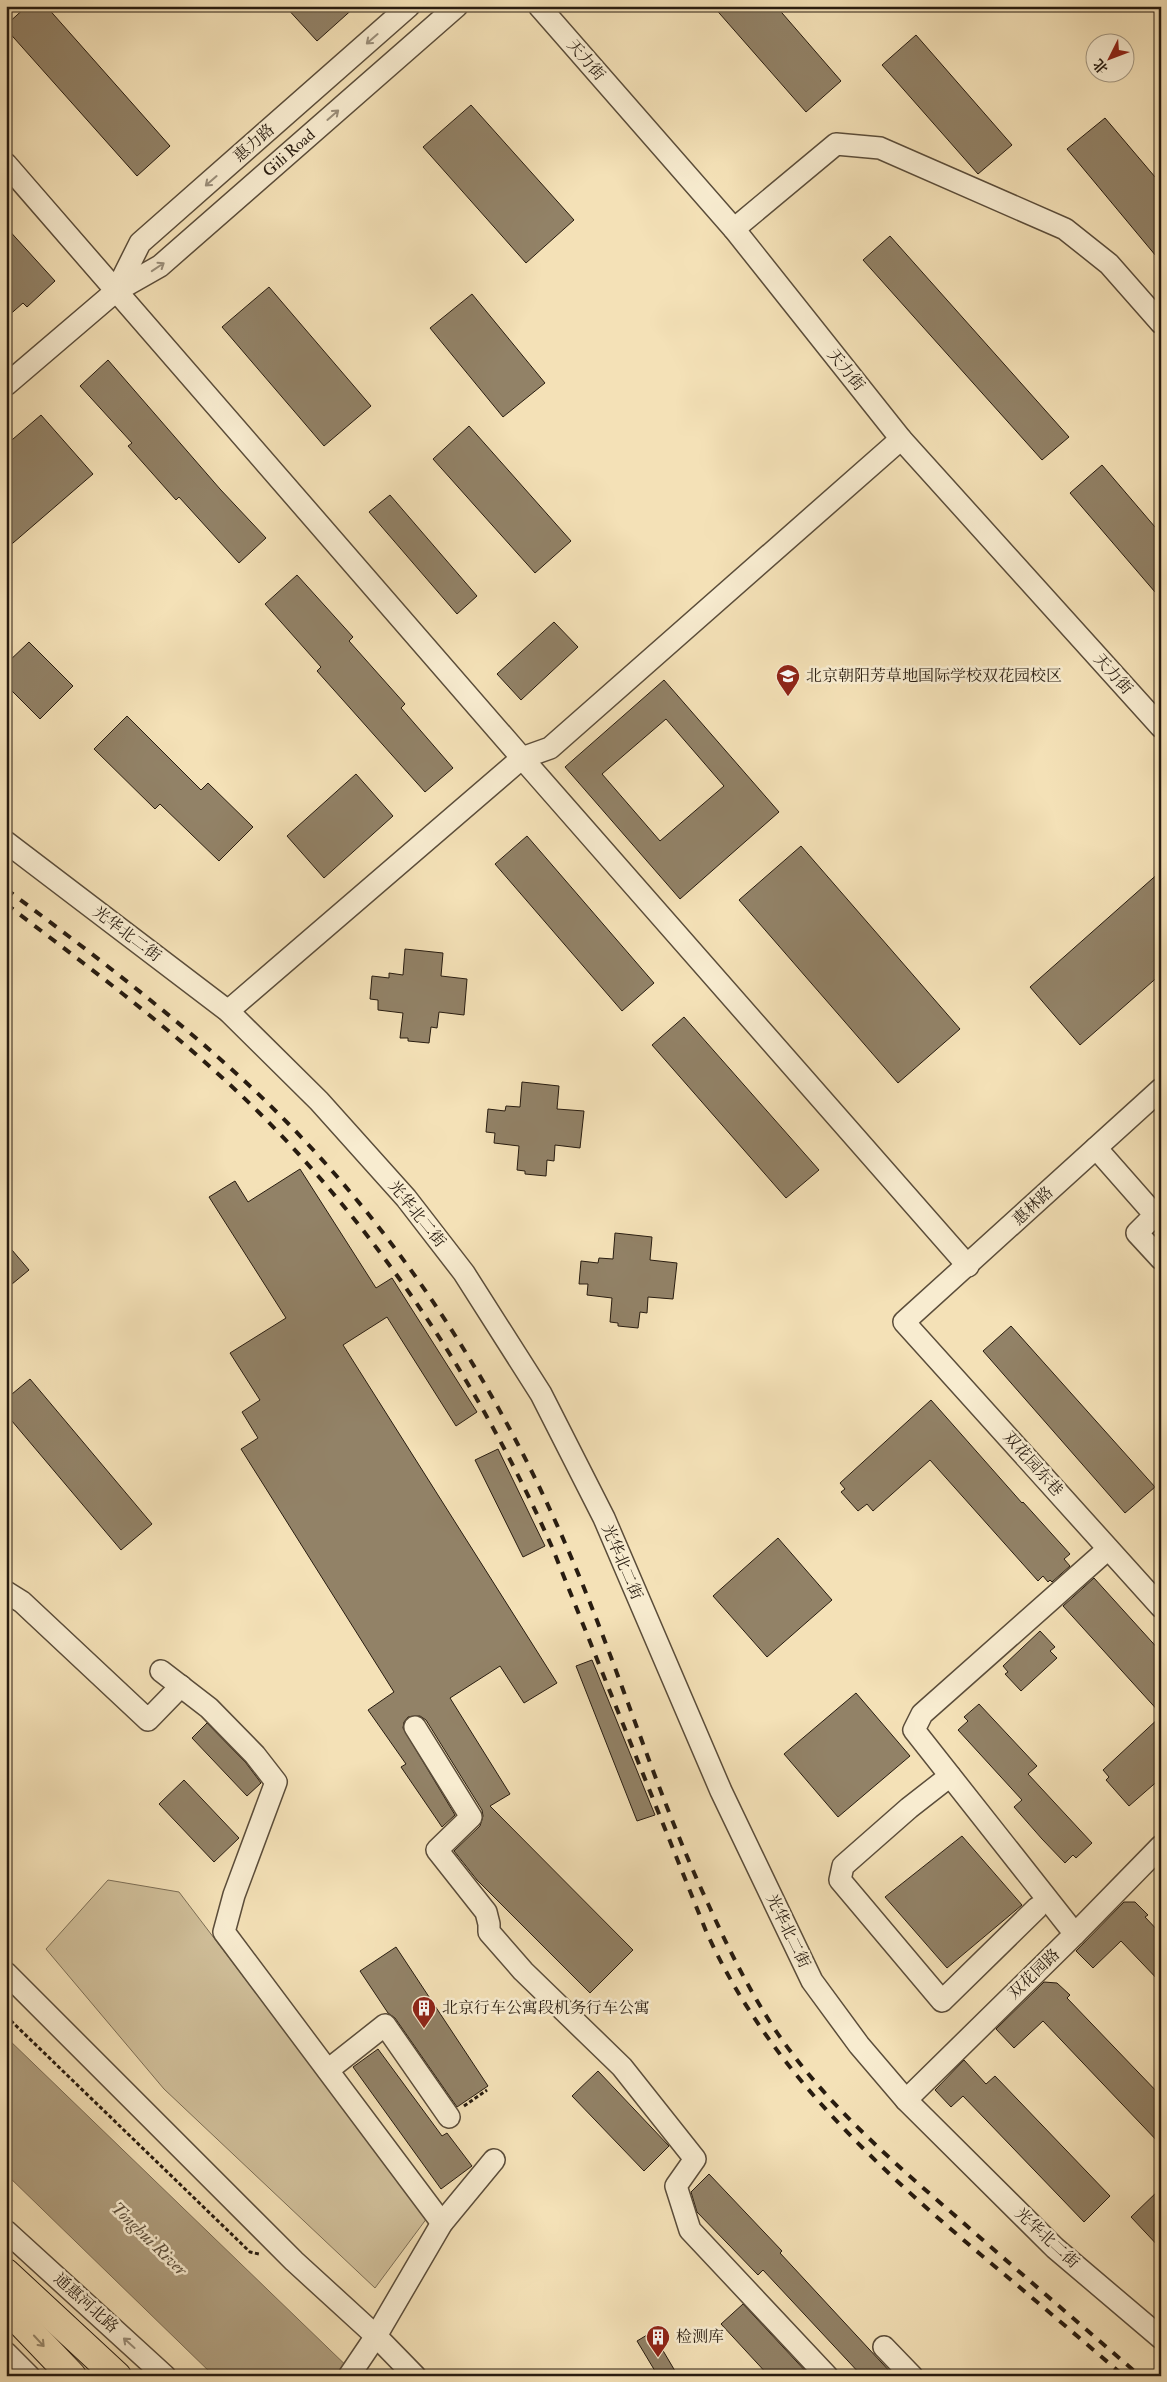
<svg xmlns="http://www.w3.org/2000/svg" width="1167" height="2382" font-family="'IM FELL Double Pica','Noto Serif SC',serif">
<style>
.green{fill:#d1c09b;stroke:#7c6e56}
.water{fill:#af9e7e;stroke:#796a52}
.building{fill:#928267;stroke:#281c10;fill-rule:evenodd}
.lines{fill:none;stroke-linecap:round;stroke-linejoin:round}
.minor-casing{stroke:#5b4d3a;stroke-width:24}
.highway-casing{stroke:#281c10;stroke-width:30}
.path{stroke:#281c10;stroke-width:3;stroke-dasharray:4 2.5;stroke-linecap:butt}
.minor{stroke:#f8ecd0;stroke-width:21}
.highway{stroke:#f4e1b7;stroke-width:28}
.rail{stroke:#281c10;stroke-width:4;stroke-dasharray:9 9;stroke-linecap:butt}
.oneway{stroke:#9a8e7a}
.oneway2{stroke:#98886c}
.labels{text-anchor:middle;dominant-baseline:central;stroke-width:5;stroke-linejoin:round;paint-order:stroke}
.street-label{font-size:16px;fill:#281c10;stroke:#f8ecd0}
.poi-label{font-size:16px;fill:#281c10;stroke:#f8ecd0;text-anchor:start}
.water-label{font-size:18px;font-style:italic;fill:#5e503c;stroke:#f8ecd0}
</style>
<rect width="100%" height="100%" fill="#f4e1b7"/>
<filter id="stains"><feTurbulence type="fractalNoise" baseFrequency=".004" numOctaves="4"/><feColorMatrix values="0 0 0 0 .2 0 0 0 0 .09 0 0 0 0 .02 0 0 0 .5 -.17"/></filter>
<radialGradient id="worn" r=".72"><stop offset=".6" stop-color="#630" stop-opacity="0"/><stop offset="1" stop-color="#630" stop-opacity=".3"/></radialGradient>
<polygon class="green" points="108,1880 179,1892 427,2218 375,2288 164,2089 46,1949"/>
<polygon class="water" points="6,2037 357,2376 214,2376 6,2174"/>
<g class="building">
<polygon points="27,6 46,6 170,146 137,176 6,29 6,25"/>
<polygon points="285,6 356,6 317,41"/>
<polygon points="713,6 776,6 841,81 806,112"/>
<polygon points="916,35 1012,145 978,174 882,65"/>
<polygon points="471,105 574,220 526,263 423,147"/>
<polygon points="1105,118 1161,184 1161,262 1067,149"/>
<polygon points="6,227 55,281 27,307 23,303 6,318"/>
<polygon points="890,236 1069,437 1042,460 863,260"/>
<polygon points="269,287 371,406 324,446 222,327"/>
<polygon points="472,294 545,383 503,417 430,328"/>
<polygon points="108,360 220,489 266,538 239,563 179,497 176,500 128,446 132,443 80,386"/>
<polygon points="41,415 93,474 6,549 6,445"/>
<polygon points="469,426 571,541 535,573 433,459"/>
<polygon points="1102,465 1161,534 1161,599 1070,493"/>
<polygon points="390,495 477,596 457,614 369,512"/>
<polygon points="297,575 353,637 349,641 405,704 401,708 453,768 425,792 317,671 321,667 265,604"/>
<polygon points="554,622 578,647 521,700 497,674"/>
<polygon points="29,642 73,686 40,719 6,685 6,664"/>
<path d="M 664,680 L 779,812 L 680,899 L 565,767 ZM 666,719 L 724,786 L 660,841 L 602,774 Z"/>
<polygon points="127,716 201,790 208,783 253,827 219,861 160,804 155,809 94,749"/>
<polygon points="356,774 393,816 324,878 287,836"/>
<polygon points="527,836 654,983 622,1011 495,864"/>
<polygon points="801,846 960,1029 898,1083 739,900"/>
<polygon points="1161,871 1161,974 1080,1045 1030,987"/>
<polygon points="405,949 443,953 441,976 467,979 464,1015 439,1012 437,1028 431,1027 429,1043 408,1041 408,1038 400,1038 403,1013 378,1010 378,1000 370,999 372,976 389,978 389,973 403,975"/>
<polygon points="684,1017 819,1170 786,1198 652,1045"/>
<polygon points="522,1082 559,1086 557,1109 584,1111 580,1148 555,1145 554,1161 547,1160 546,1176 525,1174 525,1171 517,1170 519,1146 494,1143 495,1133 486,1132 488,1109 505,1111 506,1106 520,1107"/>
<polygon points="300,1169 376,1288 392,1278 477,1412 456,1426 387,1317 343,1345 557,1683 524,1703 500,1666 450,1698 510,1794 490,1806 633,1950 590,1993 477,1880 454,1851 480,1826 483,1816 482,1810 426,1720 420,1716 408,1717 404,1722 403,1728 455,1815 442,1827 401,1767 406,1764 368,1710 394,1692 241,1449 258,1438 242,1412 260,1400 230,1353 286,1318 209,1197 235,1181 248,1202"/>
<polygon points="615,1233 652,1237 650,1260 677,1263 673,1299 648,1297 647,1313 640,1312 638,1328 618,1326 618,1323 610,1322 612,1298 587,1295 588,1284 579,1284 581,1261 598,1263 599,1258 613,1259"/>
<polygon points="6,1243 29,1270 6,1289"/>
<polygon points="1011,1326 1155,1487 1125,1513 983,1351"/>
<polygon points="30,1379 152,1524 121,1550 6,1414 6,1399"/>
<polygon points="931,1400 1022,1503 1023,1502 1070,1554 1064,1559 1070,1566 1052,1582 1050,1580 1048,1582 1043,1576 1038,1581 930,1460 873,1511 867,1504 858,1511 841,1492 845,1489 840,1483"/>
<polygon points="498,1449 545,1546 523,1557 475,1460"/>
<polygon points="778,1538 832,1600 767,1657 713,1596"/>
<polygon points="1094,1578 1161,1652 1161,1714 1063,1606"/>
<polygon points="1040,1631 1055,1647 1050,1651 1057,1658 1021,1691 1005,1674 1008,1672 1003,1666"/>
<polygon points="592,1660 655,1815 637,1821 576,1666"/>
<polygon points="856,1693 910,1756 838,1817 784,1754"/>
<polygon points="979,1704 1037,1766 1028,1774 1092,1843 1076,1858 1073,1855 1065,1863 1042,1839 1014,1807 1022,1800 958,1730 968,1721 964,1717"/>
<polygon points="1161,1716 1161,1778 1129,1806 1106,1780 1109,1777 1103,1770"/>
<polygon points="207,1723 246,1763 261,1783 247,1796 192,1738"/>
<polygon points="184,1780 239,1838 214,1862 159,1804"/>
<polygon points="962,1836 1022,1905 947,1968 885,1897"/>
<polygon points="1124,1902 1135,1902 1148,1915 1145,1917 1161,1934 1161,1983 1121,1941 1093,1968 1076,1951"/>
<polygon points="396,1947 488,2086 457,2107 395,2018 388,2013 360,1971"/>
<polygon points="1044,1982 1057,1983 1070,1995 1067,1998 1161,2096 1161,2145 1043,2021 1014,2048 996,2029"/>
<polygon points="378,2049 442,2136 447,2133 472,2166 441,2189 353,2067"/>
<polygon points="964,2060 986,2084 995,2076 1110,2196 1084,2222 963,2096 951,2107 935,2090"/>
<polygon points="598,2071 669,2146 644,2171 572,2096"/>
<polygon points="709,2174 782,2251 780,2253 894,2376 862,2376 763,2270 758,2275 697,2212 691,2192"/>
<polygon points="1161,2188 1161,2249 1131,2217"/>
<polygon points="743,2304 810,2376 769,2376 721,2324"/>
<polygon points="652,2332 678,2376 658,2376 637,2341"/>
</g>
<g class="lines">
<g class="minor-casing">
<g id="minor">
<polyline points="539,6 734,229 901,439 1161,727"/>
<polyline points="6,164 522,758 968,1266"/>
<polyline points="734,229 836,144 880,148 1065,229 1109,264 1161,323"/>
<polyline points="116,291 140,243 409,6"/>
<polyline points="6,385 116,291 160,266 457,6"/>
<polyline points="6,842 228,1011 319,1101 406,1198 464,1273 541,1394 604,1518 721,1791 812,1981 859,2045 906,2100 1055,2248 1161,2338"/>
<polyline points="228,1011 522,758 550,748 901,439"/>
<polyline points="1161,1089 904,1322 1161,1607"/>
<polyline points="1096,1148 1155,1215 1137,1233 1161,1259"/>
<polyline points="6,1592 22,1602 148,1720 181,1686"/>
<polyline points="161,1671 209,1708 255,1755 276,1782 234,1895 224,1932 442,2223"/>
<polyline points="415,1727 471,1817 437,1850 486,1912 489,1924 489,1932 523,1971 622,2067 695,2159 676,2186 690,2230 827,2376"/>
<polyline points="950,1776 909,1808 843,1866 840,1880 942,2001 1037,1908"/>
<polyline points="1075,1934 914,1730 922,1714 1108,1549"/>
<polyline points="6,1973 294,2261 376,2336 415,2376"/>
<polyline points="328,2070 385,2025 449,2117"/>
<polyline points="906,2100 1075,1934 1161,1846"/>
<polyline points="6,2231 165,2376"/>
<polyline points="884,2347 912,2376"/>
<polyline points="6,2353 29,2376"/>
<polyline points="349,2376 376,2336 442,2223 494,2160"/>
</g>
</g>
<g class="highway-casing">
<g id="highway">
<polyline points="6,2273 117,2376"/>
<polyline points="6,2307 72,2376"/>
</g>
</g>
<g class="path">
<polyline points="6,2016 250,2252 259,2254"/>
<polyline points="464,2106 487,2090"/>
</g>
<use href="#minor" class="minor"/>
<use href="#highway" class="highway"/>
<g class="rail">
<path d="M 6,889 C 90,952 175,1016 252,1088 C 387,1215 491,1373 565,1543 C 618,1663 654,1789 710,1908 C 730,1952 751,1994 778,2034 C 827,2105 894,2163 959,2219 C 1019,2272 1080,2324 1140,2376"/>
<path d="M 6,904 C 100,976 197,1047 279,1133 C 394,1254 484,1394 552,1547 L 706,1931 C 766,2064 870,2161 980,2254 C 1028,2294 1076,2335 1124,2376"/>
</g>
</g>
<defs><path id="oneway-shaft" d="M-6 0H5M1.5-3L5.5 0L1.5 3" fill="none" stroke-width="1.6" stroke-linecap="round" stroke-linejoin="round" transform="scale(1.25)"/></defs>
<g class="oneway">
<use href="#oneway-shaft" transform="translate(372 39) rotate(139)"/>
<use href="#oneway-shaft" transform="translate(333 115) rotate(-41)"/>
<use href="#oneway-shaft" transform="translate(211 181) rotate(139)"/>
<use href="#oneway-shaft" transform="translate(158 267) rotate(-34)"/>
<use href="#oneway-shaft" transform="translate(129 2343) rotate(-138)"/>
</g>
<use class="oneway2" href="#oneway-shaft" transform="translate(39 2341) rotate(47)"/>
<defs>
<g id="school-pin" transform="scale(1.25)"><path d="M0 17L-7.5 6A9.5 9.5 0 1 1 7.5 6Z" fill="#8f2418" stroke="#f8ecd0"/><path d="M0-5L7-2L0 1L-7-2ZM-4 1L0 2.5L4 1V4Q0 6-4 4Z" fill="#fff"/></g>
<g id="building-pin" transform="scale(1.25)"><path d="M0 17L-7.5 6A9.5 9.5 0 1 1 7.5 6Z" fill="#8f2418" stroke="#f8ecd0"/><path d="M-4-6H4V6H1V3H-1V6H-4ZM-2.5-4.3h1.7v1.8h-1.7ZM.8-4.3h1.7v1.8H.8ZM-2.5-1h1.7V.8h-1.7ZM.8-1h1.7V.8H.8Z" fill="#fff"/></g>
</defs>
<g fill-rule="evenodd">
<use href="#school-pin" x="788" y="676"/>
<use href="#building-pin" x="424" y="2008"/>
<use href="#building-pin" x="658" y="2337"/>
</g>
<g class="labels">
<g class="street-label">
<text transform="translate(586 60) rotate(49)">天力街</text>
<text transform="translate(254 143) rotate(-41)">惠力路</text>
<text transform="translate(289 153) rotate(-41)">Gili Road</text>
<text transform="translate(846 370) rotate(51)">天力街</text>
<text transform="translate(1113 674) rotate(48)">天力街</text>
<text transform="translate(127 934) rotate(37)">光华北二街</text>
<text transform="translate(1033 1206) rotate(-43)">惠林路</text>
<text transform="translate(417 1214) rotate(51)">光华北二街</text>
<text transform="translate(1033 1464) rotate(48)">双花园东巷</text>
<text transform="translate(622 1562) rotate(67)">光华北二街</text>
<text transform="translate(788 1931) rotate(64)">光华北二街</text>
<text transform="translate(1034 1974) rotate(-44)">双花园路</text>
<text transform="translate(1047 2238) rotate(43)">光华北二街</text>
<text transform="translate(86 2303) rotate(42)">通惠河北路</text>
</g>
<g class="poi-label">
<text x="806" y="676">北京朝阳芳草地国际学校双花园校区</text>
<text x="442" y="2008">北京行车公寓段机务行车公寓</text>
<text x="676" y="2337">检测库</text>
</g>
<g class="water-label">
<text transform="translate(149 2239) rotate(44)">Tonghui River</text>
</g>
</g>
<rect width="1167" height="2382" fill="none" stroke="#f4e1b7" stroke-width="25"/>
<rect x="8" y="8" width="1152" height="2367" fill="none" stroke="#281c10" stroke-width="2.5"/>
<rect x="12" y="12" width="1142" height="2357" fill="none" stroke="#281c10"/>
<g transform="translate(1110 58) rotate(228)"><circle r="24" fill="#f8ecd0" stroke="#a59983"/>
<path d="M0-4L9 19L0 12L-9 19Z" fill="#8f2418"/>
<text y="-8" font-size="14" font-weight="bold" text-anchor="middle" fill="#281c10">北</text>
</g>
<rect width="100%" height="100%" filter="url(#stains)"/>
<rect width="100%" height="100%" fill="url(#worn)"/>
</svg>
